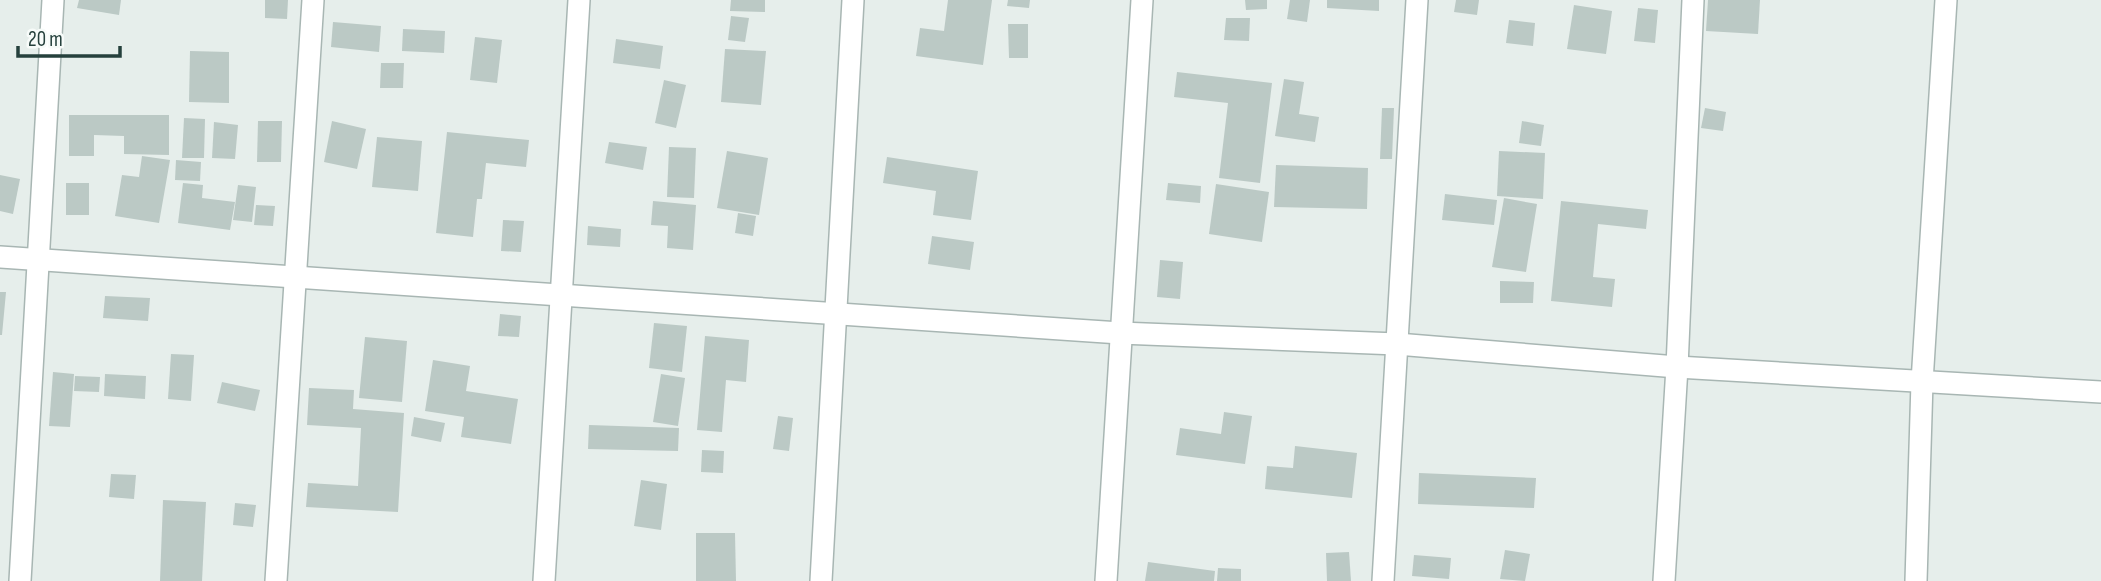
<svg xmlns="http://www.w3.org/2000/svg" width="2101" height="581" font-family="'Sofia Sans Condensed',sans-serif">
<style>
.building{fill:#bbc9c5}
.lines{fill:none;stroke-linecap:round;stroke-linejoin:round}
.street-casing{stroke:#a8b6b3;stroke-width:24}
.street{stroke:#fff;stroke-width:21}
</style>
<rect width="100%" height="100%" fill="#e6eeeb"/>
<g class="building">
<polygon points="79,0 121,0 119,15 77,8"/>
<polygon points="265,0 288,0 287,19 265,18"/>
<polygon points="731,0 765,0 765,12 730,11"/>
<polygon points="948,0 992,0 983,65 916,56 920,28 944,31"/>
<polygon points="1008,0 1030,0 1029,8 1007,6"/>
<polygon points="1245,0 1267,0 1267,9 1246,10"/>
<polygon points="1290,0 1310,0 1307,22 1287,19"/>
<polygon points="1327,0 1379,0 1379,11 1327,8"/>
<polygon points="1456,0 1479,0 1477,15 1454,12"/>
<polygon points="1708,0 1760,0 1758,34 1706,31"/>
<polygon points="1574,5 1612,11 1606,54 1567,49"/>
<polygon points="1638,8 1658,10 1655,43 1634,41"/>
<polygon points="731,16 749,18 745,42 728,40"/>
<polygon points="1226,18 1250,18 1249,41 1224,40"/>
<polygon points="1509,20 1535,23 1533,46 1506,43"/>
<polygon points="333,22 381,26 379,52 331,47"/>
<polygon points="1008,24 1028,24 1028,58 1009,58"/>
<polygon points="403,29 445,31 444,53 402,51"/>
<polygon points="475,37 502,40 497,83 470,80"/>
<polygon points="616,39 663,46 660,69 613,63"/>
<polygon points="725,49 766,51 761,105 721,102"/>
<polygon points="190,51 229,52 229,103 189,102"/>
<polygon points="381,63 404,63 403,88 380,88"/>
<polygon points="1177,72 1272,83 1260,183 1219,178 1228,103 1174,97"/>
<polygon points="1284,79 1304,82 1299,114 1319,117 1315,142 1275,136"/>
<polygon points="664,80 686,85 676,128 655,123"/>
<polygon points="1382,108 1394,108 1392,159 1380,159"/>
<polygon points="1705,108 1726,112 1723,131 1701,128"/>
<polygon points="69,115 169,115 169,155 124,154 124,136 94,135 94,156 69,156"/>
<polygon points="184,118 205,119 204,158 182,158"/>
<polygon points="258,121 282,121 281,162 257,162"/>
<polygon points="332,121 366,129 357,169 324,162"/>
<polygon points="1522,121 1544,125 1541,146 1519,143"/>
<polygon points="214,122 238,125 235,159 212,158"/>
<polygon points="447,132 529,140 526,167 486,163 482,199 477,199 473,237 436,233"/>
<polygon points="377,137 422,141 418,191 372,187"/>
<polygon points="609,142 647,147 643,170 605,163"/>
<polygon points="669,147 696,148 694,198 667,197"/>
<polygon points="727,151 768,158 759,215 717,208"/>
<polygon points="1499,151 1545,153 1543,199 1497,196"/>
<polygon points="142,156 170,160 159,223 115,216 122,175 139,177"/>
<polygon points="887,157 978,171 971,220 933,215 936,191 883,183"/>
<polygon points="176,160 201,162 200,181 175,180"/>
<polygon points="1276,165 1368,168 1367,209 1274,207"/>
<polygon points="0,175 20,179 13,214 0,211"/>
<rect x="66" y="183" width="23" height="32"/>
<polygon points="183,183 203,185 202,198 235,202 230,230 178,223"/>
<polygon points="1168,183 1201,186 1200,203 1166,200"/>
<polygon points="1216,184 1269,192 1262,242 1209,234"/>
<polygon points="238,185 256,187 252,222 233,220"/>
<polygon points="1445,194 1497,200 1494,225 1442,220"/>
<polygon points="1504,198 1537,204 1526,272 1492,267"/>
<polygon points="653,201 696,205 693,250 667,248 668,226 651,225"/>
<polygon points="1561,201 1648,210 1646,229 1598,224 1593,277 1615,279 1612,307 1551,301"/>
<polygon points="256,205 275,206 273,226 254,225"/>
<polygon points="738,213 756,216 753,236 735,233"/>
<polygon points="503,220 524,221 521,252 501,251"/>
<polygon points="588,226 621,229 620,247 587,245"/>
<polygon points="932,236 974,242 970,270 928,264"/>
<polygon points="1160,260 1183,262 1180,299 1157,297"/>
<polygon points="1500,281 1534,282 1533,303 1500,303"/>
<polygon points="0,292 6,292 2,335 0,335"/>
<polygon points="105,296 150,298 148,321 103,318"/>
<polygon points="500,314 521,316 519,337 498,336"/>
<polygon points="654,323 687,326 682,372 649,368"/>
<polygon points="705,336 749,340 746,382 726,380 722,432 697,430"/>
<polygon points="365,337 407,341 402,402 359,398"/>
<polygon points="171,354 194,355 191,401 168,399"/>
<polygon points="433,360 470,366 466,391 518,399 511,444 461,437 464,417 425,411"/>
<polygon points="53,372 74,374 70,427 49,426"/>
<polygon points="105,374 146,376 145,399 104,396"/>
<polygon points="661,374 685,378 678,426 653,422"/>
<polygon points="75,376 100,377 99,392 74,391"/>
<polygon points="222,382 260,390 255,411 217,403"/>
<polygon points="309,388 354,390 353,409 404,413 398,512 306,507 308,483 358,486 361,428 307,425"/>
<polygon points="1224,412 1252,416 1245,464 1176,455 1180,428 1221,434"/>
<polygon points="778,416 793,418 789,451 773,449"/>
<polygon points="414,417 445,423 441,442 411,436"/>
<polygon points="589,425 679,428 678,451 588,449"/>
<polygon points="1295,446 1357,453 1352,498 1265,489 1267,466 1293,468"/>
<polygon points="702,450 724,451 723,473 701,472"/>
<polygon points="1419,473 1536,478 1534,508 1418,504"/>
<polygon points="111,474 136,475 134,499 109,497"/>
<polygon points="641,480 667,484 661,530 634,526"/>
<polygon points="163,500 206,502 202,581 160,581"/>
<polygon points="235,503 256,505 253,527 233,525"/>
<polygon points="696,533 735,533 736,581 696,581"/>
<polygon points="1505,550 1530,554 1525,581 1500,579"/>
<polygon points="1349,552 1351,581 1327,581 1326,553"/>
<polygon points="1414,555 1451,558 1449,579 1412,576"/>
<polygon points="1148,562 1215,571 1214,581 1145,581"/>
<polygon points="1218,568 1241,569 1241,581 1217,581"/>
</g>
<g class="lines">
<g class="street-casing">
<g id="street">
<polyline points="0,257 1120,333 1397,344 1677,367 2101,392"/>
<polyline points="20,581 53,0"/>
<polyline points="276,581 313,0"/>
<polyline points="544,581 579,0"/>
<polyline points="821,581 853,0"/>
<polyline points="1106,581 1142,0"/>
<polyline points="1383,581 1417,0"/>
<polyline points="1664,581 1677,367 1693,0"/>
<polyline points="1916,581 1922,382 1946,0"/>
</g>
</g>
<use href="#street" class="street"/>
</g>
<path d="M18 46v10h102v-10" fill="none" stroke="#25403c" stroke-width="3.5"/>
<text x="28" y="46" font-size="21" fill="#25403c" stroke="#f7fbf9" stroke-width="5" paint-order="stroke">20 m</text>
</svg>
